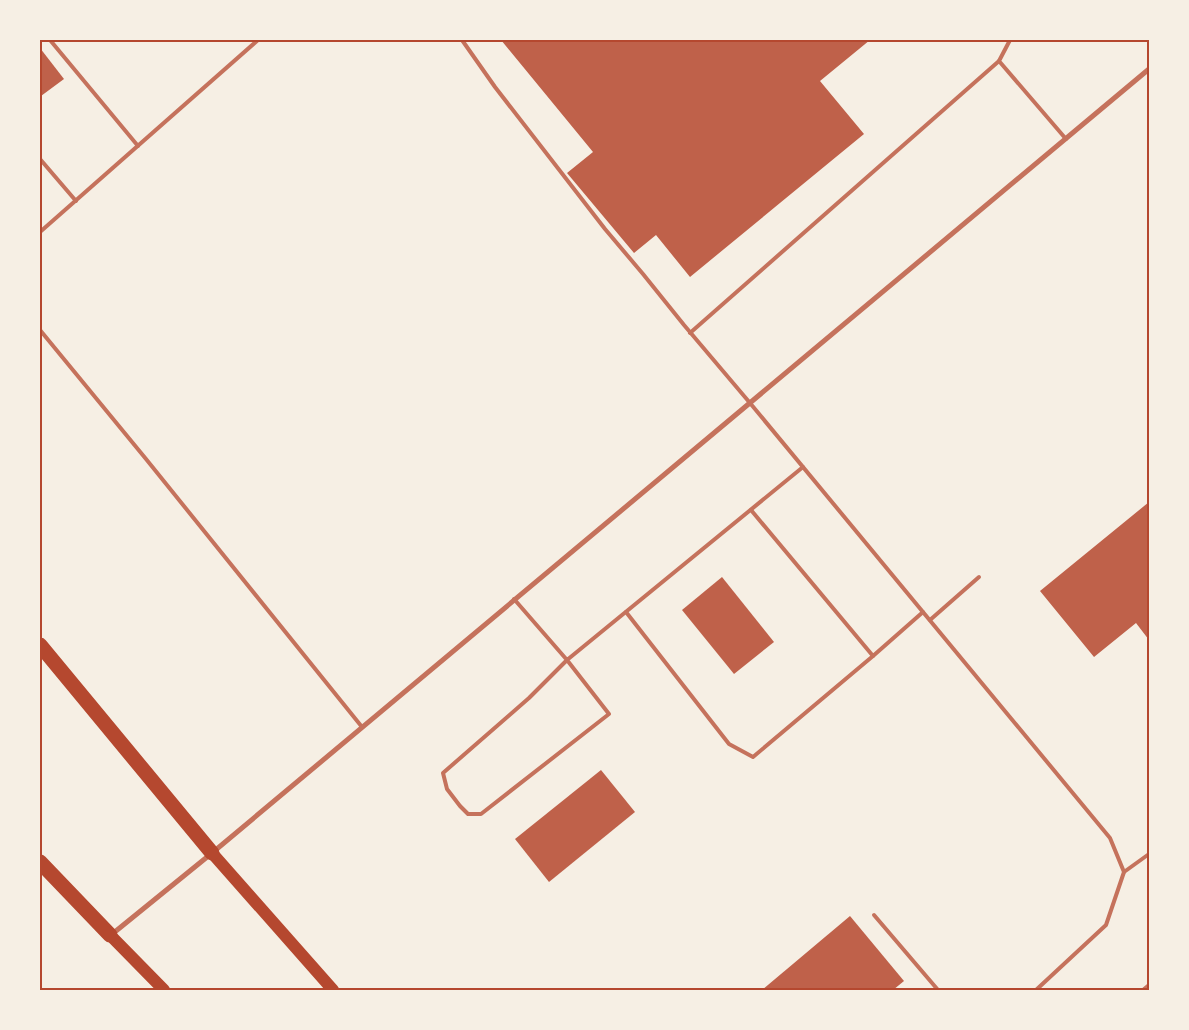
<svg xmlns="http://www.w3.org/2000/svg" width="1189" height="1030" font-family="Figtree,sans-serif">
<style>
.building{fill:#bf614a}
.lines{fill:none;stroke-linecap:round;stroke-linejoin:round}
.service{stroke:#c5725c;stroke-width:4}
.minor{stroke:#c5725c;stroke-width:5}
.primary{stroke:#b5482f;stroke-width:12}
.motorway{stroke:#b5482f;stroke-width:15}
.neatline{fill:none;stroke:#b5482f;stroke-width:2}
</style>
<rect width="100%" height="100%" fill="#f6efe4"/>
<g class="building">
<polygon points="501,40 870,40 820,81 864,134 690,277 656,235 634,253 567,173 593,152"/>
<polygon points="40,48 64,79 41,96 40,94"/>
<polygon points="1149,502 1149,640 1136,623 1094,657 1040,591"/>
<polygon points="722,577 774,642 734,674 682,610"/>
<polygon points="601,770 635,812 549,882 515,839"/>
<polygon points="850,916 904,981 893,990 762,990"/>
</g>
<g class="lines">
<g class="service">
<polyline points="50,40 138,146"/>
<polyline points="462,40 495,87 605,229 643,274 684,325 750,403 1110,838 1124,872"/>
<polyline points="1010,40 999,61 1066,139"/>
<polyline points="40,159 76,201"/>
<polyline points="40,232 258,40"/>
<polyline points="40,330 146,459 362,727"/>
<polyline points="690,333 999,61"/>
<polyline points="751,510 873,656 923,612"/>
<polyline points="514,599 567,660 609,714 481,814 468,814 460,806 447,789 443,773 529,698 567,660 803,467"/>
<polyline points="626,612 729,744 753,757 873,656"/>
<polyline points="930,620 979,577"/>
<polyline points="874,915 938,990"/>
<polyline points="1036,990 1106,925 1124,872 1149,854"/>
<polyline points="1143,990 1149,985"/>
</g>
<polyline class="minor" points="111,935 212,853 1149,69"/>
<g class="primary">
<polyline points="212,853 333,990"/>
<polyline points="110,935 164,990"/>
</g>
<g class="motorway">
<polyline points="40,645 212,853"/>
<polyline points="40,862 110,935"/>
</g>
</g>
<rect width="1189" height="1030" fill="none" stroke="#f6efe4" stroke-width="82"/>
<rect x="41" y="41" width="1107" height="948" class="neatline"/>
</svg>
